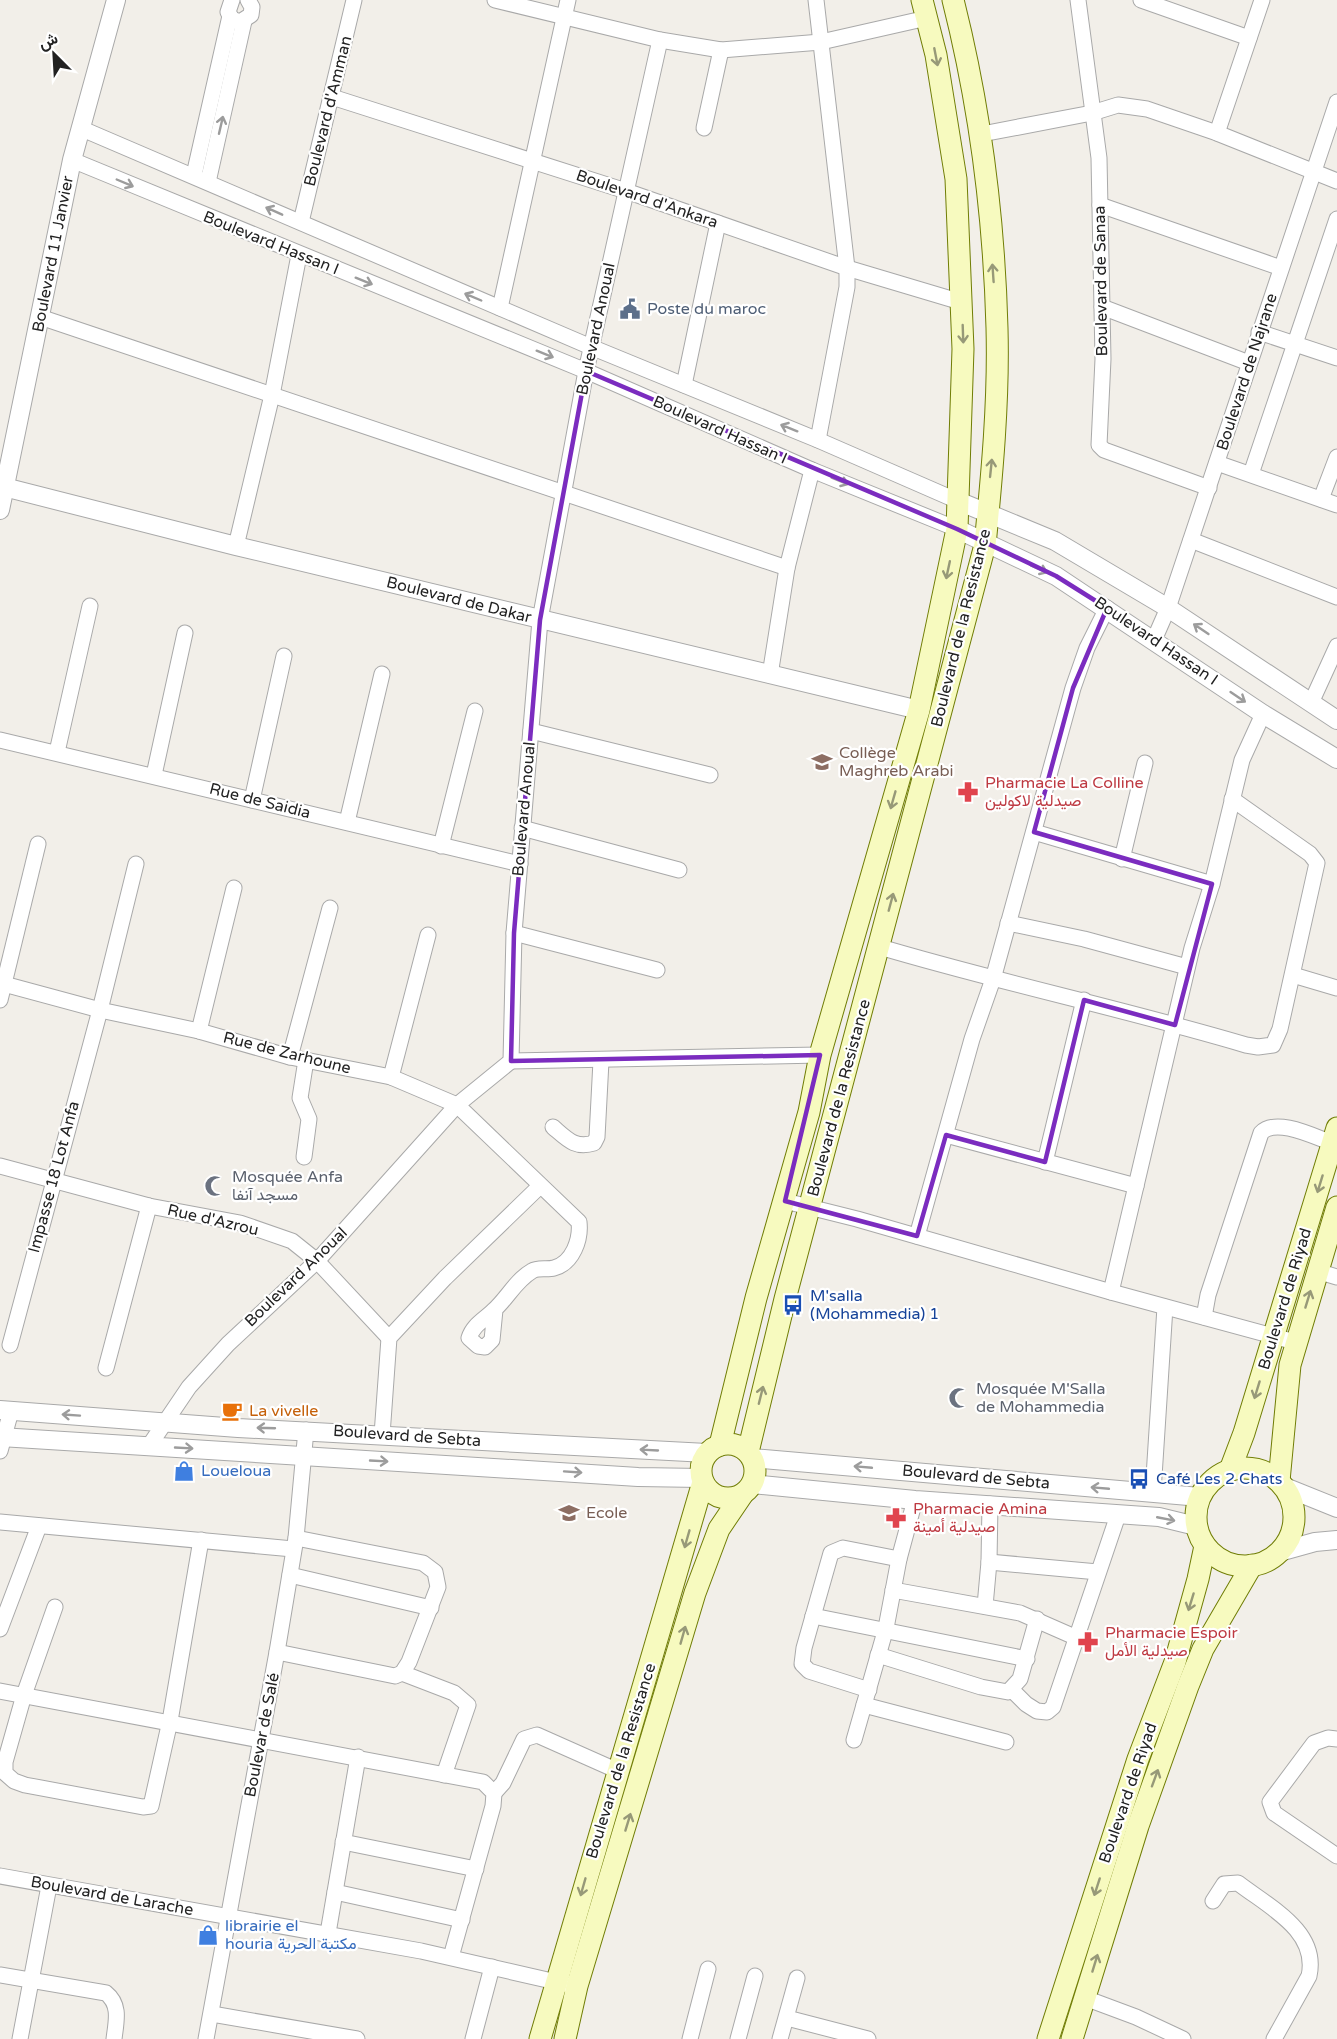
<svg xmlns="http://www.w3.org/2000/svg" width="1337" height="2039" font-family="'Varela Round',Vazirmatn,sans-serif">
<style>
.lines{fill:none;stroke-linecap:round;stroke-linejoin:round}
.minor-casing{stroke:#a9a9a9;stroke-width:17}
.tertiary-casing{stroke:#a9a9a9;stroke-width:20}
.secondary-casing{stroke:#707d05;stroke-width:23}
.minor{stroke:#fff;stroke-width:15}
.tertiary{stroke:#fff;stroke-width:18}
.secondary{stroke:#f7fabf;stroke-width:21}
.oneway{stroke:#979978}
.oneway2{stroke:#9c9c9c}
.marked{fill:none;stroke:#7b2cbf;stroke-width:4.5;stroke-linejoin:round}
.labels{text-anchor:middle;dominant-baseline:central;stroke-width:4.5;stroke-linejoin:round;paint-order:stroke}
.street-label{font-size:16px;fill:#222;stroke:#fff}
.service-label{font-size:16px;fill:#4e5e75;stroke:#fff;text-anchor:start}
.education-label{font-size:16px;fill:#785e54;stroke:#fff;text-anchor:start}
.health-label{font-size:16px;fill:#be3a42;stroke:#fff;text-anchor:start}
.worship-label{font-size:16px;fill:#5b616d;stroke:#fff;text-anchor:start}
.transit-label{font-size:16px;fill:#164399;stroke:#fff;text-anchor:start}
.food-label{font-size:16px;fill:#c56008;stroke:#fff;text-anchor:start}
.shop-label{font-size:16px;fill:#366cbe;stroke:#fff;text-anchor:start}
</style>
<rect width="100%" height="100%" fill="#f2efe9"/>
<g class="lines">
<g class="minor-casing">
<g id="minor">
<polyline points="232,0 228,12 232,19 240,22 251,15 252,7 248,0"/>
<polyline points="495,0 660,40 721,50 821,42 927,18"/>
<polyline points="816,0 847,268 847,287 818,440"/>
<polyline points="1078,0 1099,158 1103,359 1099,445 1104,450 1209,488"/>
<polyline points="1141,0 1249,38"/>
<polyline points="332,97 626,191 847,268 961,302"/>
<polyline points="80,128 591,347 818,440 958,501"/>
<polyline points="704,128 721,50"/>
<polyline points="1217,133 1262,0"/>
<polyline points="982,134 1092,113 1118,105 1147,109 1217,133 1337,181"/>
<polyline points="72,160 586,371 812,470 957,529"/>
<polyline points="194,175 230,16"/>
<polyline points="208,182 244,21"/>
<polyline points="1100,205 1281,268"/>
<polyline points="301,222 354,0"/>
<polyline points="1102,307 1249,363"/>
<polyline points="500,308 568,0"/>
<polyline points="40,317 787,568"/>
<polyline points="1259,332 1337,358"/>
<polyline points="684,385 718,223"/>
<polyline points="1217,463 1337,505"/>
<polyline points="1251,474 1337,219"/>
<polyline points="1321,499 1337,457"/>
<polyline points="1191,540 1337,597"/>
<polyline points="236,546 272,395 299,255"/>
<polyline points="1154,640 1168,608 1337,102"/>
<polyline points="770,675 787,568 812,470"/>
<polyline points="1311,703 1337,646"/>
<polyline points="531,731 710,775"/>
<polyline points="0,740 520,864"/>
<polyline points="57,752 90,606"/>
<polyline points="154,775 185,633"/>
<polyline points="252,800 284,656"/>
<polyline points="347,822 382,674"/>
<polyline points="522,828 679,870"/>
<polyline points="1034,832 1212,884"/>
<polyline points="441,846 475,711"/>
<polyline points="1122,859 1145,763"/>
<polyline points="1008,923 1084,939 1187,967"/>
<polyline points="514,933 657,970"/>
<path d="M 880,947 C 1001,983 1125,1009 1246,1045 L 1258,1047 L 1273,1045 L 1280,1029 L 1317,863 L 1310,854 L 1232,799"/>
<polyline points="1293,975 1337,988"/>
<path d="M 0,983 L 100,1010 L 199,1031 L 290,1057 L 391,1077 L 457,1105 L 579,1222 C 581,1239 573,1263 554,1268 C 547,1270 538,1267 532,1271 C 515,1281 507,1299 493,1311 C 484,1320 473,1325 469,1338 L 478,1346 L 485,1347 L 492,1340 L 495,1310"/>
<polyline points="0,1000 38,844"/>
<polyline points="199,1031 234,888"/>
<polyline points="290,1057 330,908"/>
<polyline points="511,1061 820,1055"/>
<polyline points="391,1077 428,935"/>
<path d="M 553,1127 C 567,1139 575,1149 594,1143 L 597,1137 L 601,1061"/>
<polyline points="946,1135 1136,1186"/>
<polyline points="304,1157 309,1119 300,1098 306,1060"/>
<polyline points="1045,1162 1084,1000"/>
<polyline points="0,1166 149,1206 240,1223 292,1241 317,1261 389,1338"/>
<polyline points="785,1201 857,1219 1111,1292 1295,1342"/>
<polyline points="917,1236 972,1039 993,979 1073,688 1087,648 1107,608"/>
<polyline points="1317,1271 1337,1277"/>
<polyline points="1111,1292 1192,948 1212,884 1242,760 1263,714"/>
<path d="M 1204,1317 L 1208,1295 L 1261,1133 C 1276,1117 1315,1137 1332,1143"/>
<polyline points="10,1345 100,1010 136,864"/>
<polyline points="106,1368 149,1206"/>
<polyline points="382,1435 389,1338 445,1278 539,1187"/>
<polyline points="149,1446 189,1387 228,1344 317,1261 457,1105 511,1061 514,933 540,620 586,371 660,40"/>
<polyline points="0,1451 11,1411"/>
<polyline points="1153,1492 1165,1307"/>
<polyline points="0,1522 293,1549"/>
<polyline points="989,1562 1098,1572"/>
<polyline points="290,1575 431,1608"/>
<polyline points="893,1590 1020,1613 1077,1638"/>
<polyline points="985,1606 989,1562 990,1504"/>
<polyline points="55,1607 24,1695 5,1762 5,1773 14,1781 25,1785 143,1807 151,1806 170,1721 201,1540"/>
<polyline points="813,1616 1027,1659"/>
<polyline points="0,1629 39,1526"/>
<polyline points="277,1652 395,1676 402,1673 409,1662 438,1587 435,1572 423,1563 296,1538"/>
<polyline points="878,1655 981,1687 1008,1692 1020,1679 1037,1619"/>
<polyline points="402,1673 454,1693 468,1705 444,1775"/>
<polyline points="869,1690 809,1671 802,1664 804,1648 831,1553 843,1548 899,1559"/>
<polyline points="1012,1690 1026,1704 1037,1711 1047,1712 1053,1707 1118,1515"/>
<polyline points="0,1691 483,1782 494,1793 493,1806 451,1957"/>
<polyline points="864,1705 1006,1742"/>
<polyline points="1337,1739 1328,1738 1314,1743 1270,1802 1274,1813 1337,1856"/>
<polyline points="854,1740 886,1628 899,1559 915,1500"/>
<polyline points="494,1793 503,1783 524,1739 537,1735 618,1771"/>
<polyline points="343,1842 476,1869"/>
<polyline points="0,1876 421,1951 565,1984"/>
<polyline points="335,1892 462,1920"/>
<path d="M 1213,1901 L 1224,1884 L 1238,1883 C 1269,1907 1319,1931 1309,1976 L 1274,2039"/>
<polyline points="328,1933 358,1757"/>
<path d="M 0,1975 L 106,1993 C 121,2005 116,2022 114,2039"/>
<polyline points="1085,1998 1136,2017 1183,2039"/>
<polyline points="212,2014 357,2039"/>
<polyline points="787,2018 868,2039"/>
<polyline points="20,2039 49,1886"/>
<polyline points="206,2039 277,1652 296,1538 306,1430"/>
<polyline points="473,2039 492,1967"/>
<polyline points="690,2039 708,1969"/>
<polyline points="738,2039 755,1976"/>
<polyline points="780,2039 797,1978"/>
</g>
</g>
<g class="tertiary-casing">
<g id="tertiary">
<polyline points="0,486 236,546 919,710"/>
<polyline points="958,501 1055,541 1168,608 1337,720"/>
<polyline points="0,510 72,160 116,0"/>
<polyline points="957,529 1056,576 1263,714 1337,759"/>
<polyline points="0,1410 238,1428 707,1453"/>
<polyline points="0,1437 638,1477 701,1478"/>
<polyline points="752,1458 1200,1497"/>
<polyline points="752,1484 915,1500 1159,1517 1196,1526"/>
<polyline points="1285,1487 1337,1508"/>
<polyline points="1279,1552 1315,1542 1337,1540"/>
</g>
</g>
<g class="secondary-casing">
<g id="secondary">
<circle cx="728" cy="1471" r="27"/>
<polyline points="720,1445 756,1298 809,1112 820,1055 919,710 957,529 963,349 956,179 936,55 922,0"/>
<path d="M 748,1452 L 785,1299 L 985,545 C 992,474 999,400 997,328 C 994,217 980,107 953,0"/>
<circle cx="1245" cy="1517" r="49"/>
<polyline points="1230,1470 1244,1433 1337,1128"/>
<polyline points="1279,1481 1290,1365 1337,1207"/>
<polyline points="540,2039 703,1482"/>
<polyline points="565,2039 577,1986 695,1593 719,1529 742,1495"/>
<polyline points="1048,2039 1138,1759 1175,1662 1198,1579 1205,1546"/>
<polyline points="1072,2039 1138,1826 1188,1686 1203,1649 1252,1565"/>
</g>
</g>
<use href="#minor" class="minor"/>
<use href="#tertiary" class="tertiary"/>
<use href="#secondary" class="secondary"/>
</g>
<defs><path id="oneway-shaft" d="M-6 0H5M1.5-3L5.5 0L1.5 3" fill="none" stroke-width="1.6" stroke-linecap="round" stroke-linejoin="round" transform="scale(1.5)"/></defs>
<g class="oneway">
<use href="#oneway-shaft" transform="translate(936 57) rotate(79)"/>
<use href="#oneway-shaft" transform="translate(993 273) rotate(-94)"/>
<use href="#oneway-shaft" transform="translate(963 334) rotate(88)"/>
<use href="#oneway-shaft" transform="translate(991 468) rotate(-84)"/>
<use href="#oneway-shaft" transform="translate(948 570) rotate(102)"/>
<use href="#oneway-shaft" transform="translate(893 800) rotate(106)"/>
<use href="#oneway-shaft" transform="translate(891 902) rotate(-75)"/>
<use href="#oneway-shaft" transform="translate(1320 1184) rotate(107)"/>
<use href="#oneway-shaft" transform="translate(1308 1299) rotate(-73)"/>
<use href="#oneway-shaft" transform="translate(1257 1390) rotate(107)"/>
<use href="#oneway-shaft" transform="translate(761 1395) rotate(-76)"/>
<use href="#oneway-shaft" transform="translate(687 1539) rotate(106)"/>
<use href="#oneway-shaft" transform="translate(1191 1602) rotate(107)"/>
<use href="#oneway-shaft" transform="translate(683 1635) rotate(-74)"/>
<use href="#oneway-shaft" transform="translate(1155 1778) rotate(-70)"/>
<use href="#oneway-shaft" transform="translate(628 1822) rotate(-73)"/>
<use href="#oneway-shaft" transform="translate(583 1887) rotate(106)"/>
<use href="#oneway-shaft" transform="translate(1097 1887) rotate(108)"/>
<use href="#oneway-shaft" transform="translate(1095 1963) rotate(-73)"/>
</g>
<g class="oneway2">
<use href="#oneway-shaft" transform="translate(221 125) rotate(-77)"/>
<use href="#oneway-shaft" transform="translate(125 183) rotate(23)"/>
<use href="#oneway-shaft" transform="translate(274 211) rotate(-156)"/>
<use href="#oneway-shaft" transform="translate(364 281) rotate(22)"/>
<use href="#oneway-shaft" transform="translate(473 297) rotate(-157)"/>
<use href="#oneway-shaft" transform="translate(545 354) rotate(22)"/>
<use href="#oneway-shaft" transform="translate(789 428) rotate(-158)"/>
<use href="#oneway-shaft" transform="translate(840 481) rotate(22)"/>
<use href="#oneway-shaft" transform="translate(1039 569) rotate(24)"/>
<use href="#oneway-shaft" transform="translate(1201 629) rotate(-146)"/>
<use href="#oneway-shaft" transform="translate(1238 697) rotate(34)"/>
<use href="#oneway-shaft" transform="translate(71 1415) rotate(-176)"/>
<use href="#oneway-shaft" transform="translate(266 1428) rotate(-178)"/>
<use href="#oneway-shaft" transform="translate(184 1448) rotate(3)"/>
<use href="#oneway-shaft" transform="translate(649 1450) rotate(-177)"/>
<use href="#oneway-shaft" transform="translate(379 1461) rotate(3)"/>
<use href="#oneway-shaft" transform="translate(863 1467) rotate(-175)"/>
<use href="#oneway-shaft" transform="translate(573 1472) rotate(4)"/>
<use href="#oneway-shaft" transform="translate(1100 1488) rotate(-175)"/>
<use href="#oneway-shaft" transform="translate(1166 1519) rotate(11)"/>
</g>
<path class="marked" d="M 586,371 L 957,529 L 1056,576 L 1107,608 L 1073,688 L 1034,832 L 1212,884 L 1175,1025 L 1084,1000 L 1045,1162 L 946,1135 L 917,1236 L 785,1201 L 820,1055 L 511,1061 L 514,933 L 540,620 Z"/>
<defs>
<g id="civic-bare" transform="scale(1.62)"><path d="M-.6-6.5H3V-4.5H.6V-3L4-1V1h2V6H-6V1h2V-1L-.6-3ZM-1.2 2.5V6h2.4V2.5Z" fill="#5c6f8a" stroke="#fff" stroke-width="2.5" paint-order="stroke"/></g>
<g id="school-bare" transform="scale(1.62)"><path d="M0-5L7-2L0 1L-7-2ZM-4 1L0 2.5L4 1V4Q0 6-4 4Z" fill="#8d6e63" stroke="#fff" stroke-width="2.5" paint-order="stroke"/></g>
<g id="pharmacy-bare" transform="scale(1.62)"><path d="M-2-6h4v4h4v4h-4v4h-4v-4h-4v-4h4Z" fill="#e0444e" stroke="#fff" stroke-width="2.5" paint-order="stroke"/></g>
<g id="mosque-bare" transform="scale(1.62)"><path d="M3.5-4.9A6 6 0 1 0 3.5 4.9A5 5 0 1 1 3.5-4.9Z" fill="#6b7280" stroke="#fff" stroke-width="2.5" paint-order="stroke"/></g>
<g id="bus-bare" transform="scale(1.62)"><path d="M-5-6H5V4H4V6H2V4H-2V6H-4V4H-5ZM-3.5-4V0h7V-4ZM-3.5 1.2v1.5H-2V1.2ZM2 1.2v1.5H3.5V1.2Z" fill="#1a4fb4" stroke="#fff" stroke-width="2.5" paint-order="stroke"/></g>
<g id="cafe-bare" transform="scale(1.62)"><path d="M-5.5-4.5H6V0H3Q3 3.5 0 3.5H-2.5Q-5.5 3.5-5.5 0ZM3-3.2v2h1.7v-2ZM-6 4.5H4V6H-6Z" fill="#e8710a" stroke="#fff" stroke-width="2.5" paint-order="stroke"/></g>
<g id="shop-bare" transform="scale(1.62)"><path d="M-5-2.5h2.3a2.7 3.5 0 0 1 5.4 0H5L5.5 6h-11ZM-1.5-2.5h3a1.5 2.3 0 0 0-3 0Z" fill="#3f7fe0" stroke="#fff" stroke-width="2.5" paint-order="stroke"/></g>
</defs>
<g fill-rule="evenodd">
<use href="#civic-bare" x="630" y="309"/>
<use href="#school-bare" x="822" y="762"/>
<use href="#pharmacy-bare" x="968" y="792"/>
<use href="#mosque-bare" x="215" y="1186"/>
<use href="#bus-bare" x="793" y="1305"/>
<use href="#mosque-bare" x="959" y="1398"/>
<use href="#cafe-bare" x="232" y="1411"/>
<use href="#shop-bare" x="184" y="1471"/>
<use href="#bus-bare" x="1139" y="1479"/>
<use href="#school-bare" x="569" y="1513"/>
<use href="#pharmacy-bare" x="896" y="1518"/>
<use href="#pharmacy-bare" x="1088" y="1642"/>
<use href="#shop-bare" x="208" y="1935"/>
</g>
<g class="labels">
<g class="street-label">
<text transform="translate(328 111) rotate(-76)">Boulevard d'Amman</text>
<text transform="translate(647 199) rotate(19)">Boulevard d'Ankara</text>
<text transform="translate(271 243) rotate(22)">Boulevard Hassan I</text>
<text transform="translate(53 254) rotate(-79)">Boulevard 11 Janvier</text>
<text transform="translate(1101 281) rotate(-91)">Boulevard de Sanaa</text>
<text transform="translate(596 329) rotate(-78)">Boulevard Anoual</text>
<text transform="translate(1247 372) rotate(-72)">Boulevard de Najrane</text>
<text transform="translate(720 430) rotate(24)">Boulevard Hassan I</text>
<text transform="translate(459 600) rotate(14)">Boulevard de Dakar</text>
<text transform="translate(961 628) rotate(-76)">Boulevard de la Resistance</text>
<text transform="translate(1156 641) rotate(34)">Boulevard Hassan I</text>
<text transform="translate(260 801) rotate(14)">Rue de Saidia</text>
<text transform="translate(524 809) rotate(-85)">Boulevard Anoual</text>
<text transform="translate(287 1053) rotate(14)">Rue de Zarhoune</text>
<text transform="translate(839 1098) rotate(-75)">Boulevard de la Resistance</text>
<text transform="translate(54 1177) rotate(-75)">Impasse 18 Lot Anfa</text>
<text transform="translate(213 1220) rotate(13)">Rue d'Azrou</text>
<text transform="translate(296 1277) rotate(-44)">Boulevard Anoual</text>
<text transform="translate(1285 1299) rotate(-73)">Boulevard de Riyad</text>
<text transform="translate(407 1436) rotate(4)">Boulevard de Sebta</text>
<text transform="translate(976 1477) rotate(5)">Boulevard de Sebta</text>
<text transform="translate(262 1735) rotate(-79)">Boulevar de Salé</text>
<text transform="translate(621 1761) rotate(-73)">Boulevard de la Resistance</text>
<text transform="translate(1128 1793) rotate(-71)">Boulevard de Riyad</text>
<text transform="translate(112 1896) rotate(10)">Boulevard de Larache</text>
</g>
<g class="service-label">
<text x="647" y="309">Poste du maroc</text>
</g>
<g class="education-label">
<text x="839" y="753">Collège<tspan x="839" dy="18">Maghreb Arabi</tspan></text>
<text x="586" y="1513">Ecole</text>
</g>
<g class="health-label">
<text x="985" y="783">Pharmacie La Colline<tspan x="985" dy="18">صيدلية لاكولين</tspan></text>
<text x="913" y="1509">Pharmacie Amina<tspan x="913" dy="18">صيدلية أمينة</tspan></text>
<text x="1105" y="1633">Pharmacie Espoir<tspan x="1105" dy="18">صيدلية الأمل</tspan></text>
</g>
<g class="worship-label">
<text x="232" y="1177">Mosquée Anfa<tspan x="232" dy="18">مسجد آنفا</tspan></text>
<text x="976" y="1389">Mosquée M'Salla<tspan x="976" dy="18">de Mohammedia</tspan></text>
</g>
<g class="transit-label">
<text x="810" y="1296">M'salla<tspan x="810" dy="18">(Mohammedia) 1</tspan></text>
<text x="1156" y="1479">Café Les 2 Chats</text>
</g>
<g class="food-label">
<text x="249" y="1411">La vivelle</text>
</g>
<g class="shop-label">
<text x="201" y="1471">Loueloua</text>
<text x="225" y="1926">librairie el<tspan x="225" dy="18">houria مكتبة الحرية</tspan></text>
</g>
</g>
<g transform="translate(54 54) rotate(336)" stroke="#ffffff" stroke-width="4.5" paint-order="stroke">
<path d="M0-4.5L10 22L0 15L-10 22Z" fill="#222222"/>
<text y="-9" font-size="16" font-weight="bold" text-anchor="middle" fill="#222222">ش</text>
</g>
</svg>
